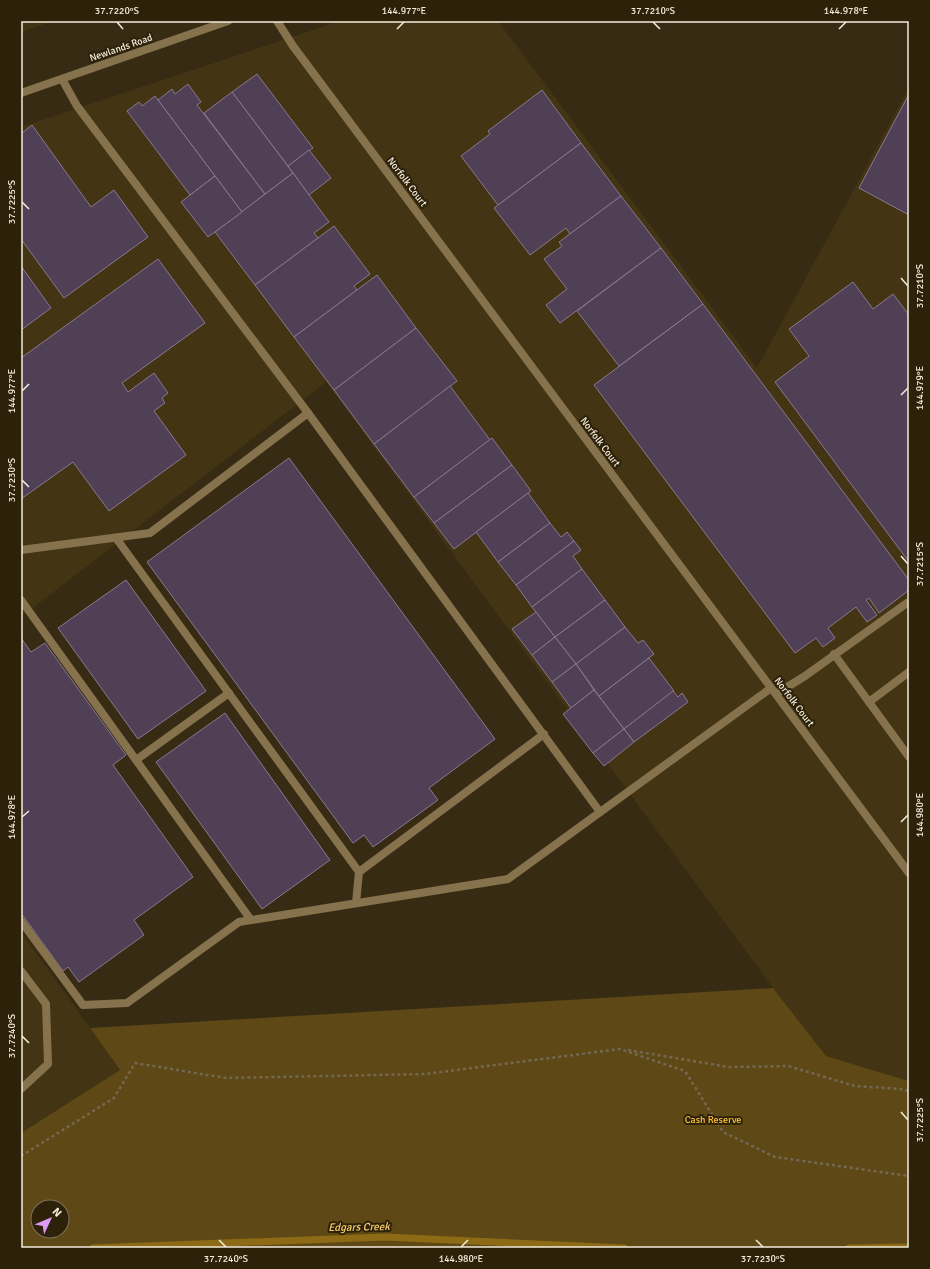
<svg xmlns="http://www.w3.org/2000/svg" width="930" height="1269" font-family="Signika,sans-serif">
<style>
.built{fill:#433413}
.green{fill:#5e4815;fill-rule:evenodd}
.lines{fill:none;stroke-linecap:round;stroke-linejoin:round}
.stream{stroke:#8c6a16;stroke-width:7}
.building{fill:#504056;stroke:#8a7891}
.path{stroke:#736953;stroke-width:2.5;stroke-dasharray:3 3;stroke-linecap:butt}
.service{stroke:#86734e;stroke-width:8}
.minor{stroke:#86734e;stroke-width:8}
.tertiary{stroke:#86734e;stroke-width:8}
.ticks{fill:none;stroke:#f4ecdd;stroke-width:1.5}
.labels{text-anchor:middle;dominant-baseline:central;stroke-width:4;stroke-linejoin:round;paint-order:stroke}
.street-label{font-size:10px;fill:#f4ecdd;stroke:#2d2209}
.park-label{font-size:10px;fill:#fec336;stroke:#2d2209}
.water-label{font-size:11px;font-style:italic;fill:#fdcf6d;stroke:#2d2209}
.neatline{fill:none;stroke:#f4ecdd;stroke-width:1.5}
.ticks-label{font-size:10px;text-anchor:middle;fill:#f4ecdd}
</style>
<rect width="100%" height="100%" fill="#372c13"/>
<g class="built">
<polygon points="21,21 54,21 21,32"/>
<polygon points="340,21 498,21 757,368 909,88 909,1081 826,1056 773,988 326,382 21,617 21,127"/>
<polygon points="21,932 120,1070 21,1133"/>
</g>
<path class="green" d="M 773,988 L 826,1056 L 909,1081 L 909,1248 L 21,1248 L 21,1133 L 120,1070 L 90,1028 ZM 38,1207 L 62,1207 L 62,1231 L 38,1231 Z"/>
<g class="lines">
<g class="stream">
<polyline points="93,1248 385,1237 624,1248"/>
<polyline points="849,1248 909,1247"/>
</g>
</g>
<g class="building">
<polygon points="257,74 313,148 288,166 232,92"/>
<polygon points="188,84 201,102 197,105 265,194 242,212 158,100 172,89 175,94"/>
<polygon points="542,90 581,143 498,205 461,156 490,134 488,131"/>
<polygon points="232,92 293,173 265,194 204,113"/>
<polygon points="909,94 909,215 859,188"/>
<polygon points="155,96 215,176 190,195 127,111 139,102 142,106"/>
<polygon points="32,125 91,207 114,190 148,237 64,298 21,239 21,134"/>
<polygon points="581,143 621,196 570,234 566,228 530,255 494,208"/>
<polygon points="309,150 331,178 309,195 288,166"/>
<polygon points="293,173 329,222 314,233 318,238 255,285 215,232"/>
<polygon points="215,176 242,212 208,237 181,202"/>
<polygon points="621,196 661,248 560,323 546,305 567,289 544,259 562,246 559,242"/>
<polygon points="334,226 370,274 354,286 357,290 294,337 255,285"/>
<polygon points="661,248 703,304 619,366 577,311"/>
<polygon points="158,259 205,323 122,383 128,392 154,373 168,393 162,398 165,403 154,411 186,455 109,511 73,462 21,499 21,358"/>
<polygon points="21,266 51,308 21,330"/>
<polygon points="377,275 416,328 334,390 294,337"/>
<polygon points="853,282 873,309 893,294 909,315 909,562 775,382 809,356 789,329"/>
<polygon points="703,304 909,580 909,590 879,613 869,598 866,600 877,615 867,622 856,607 828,628 835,638 823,647 816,638 795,653 594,385"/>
<polygon points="416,328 457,381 374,444 334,390"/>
<polygon points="450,386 490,440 414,497 374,444"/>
<polygon points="492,438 512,465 434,523 414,497"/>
<polygon points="289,458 495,739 429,788 438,800 373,847 364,835 353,843 147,562"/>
<polygon points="512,465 531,491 454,549 434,523"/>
<polygon points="528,493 550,523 498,562 476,532"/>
<polygon points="550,523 561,537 567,532 574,541 516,585 498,562"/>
<polygon points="574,541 581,550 573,556 582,569 532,607 516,585"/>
<polygon points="582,569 605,600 555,637 532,607"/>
<polygon points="126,580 206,691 138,739 58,628"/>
<polygon points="605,600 625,627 576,664 555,637"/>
<polygon points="536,612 555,637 532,655 512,629"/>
<polygon points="625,627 638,643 643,640 654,654 599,696 576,664"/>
<polygon points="555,637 576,664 552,682 532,655"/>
<polygon points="21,638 31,652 45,643 126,755 113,765 193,877 134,920 144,935 79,982 68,967 63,971 21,913"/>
<polygon points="649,658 674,691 624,729 599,696"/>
<polygon points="576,664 594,690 571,708 552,682"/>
<polygon points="594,690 624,729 593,753 563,714"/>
<polygon points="673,691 678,697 682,693 688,702 634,742 624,729"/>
<polygon points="225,713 330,860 262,909 156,762"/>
<polygon points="624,729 634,742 604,766 593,753"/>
</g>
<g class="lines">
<g class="path">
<polyline points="628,1050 729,1067 788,1066 855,1086 900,1089 909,1091"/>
<polyline points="21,1156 114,1098 135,1063 226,1078 425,1074 620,1049 685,1071 723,1132 775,1157 909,1176"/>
</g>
<g class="service">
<polyline points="62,79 77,106 308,413 600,812"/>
<polyline points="116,538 359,872"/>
<polyline points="21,550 150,533 308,413"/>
<polyline points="21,600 251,920"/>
<polyline points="834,654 909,757"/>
<polyline points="776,694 805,676 907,603"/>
<polyline points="869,702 909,672"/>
<polyline points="136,760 229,693"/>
<polyline points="356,903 359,872 544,734"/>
<polyline points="21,921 83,1005 127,1003 239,922 508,879 771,688"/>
<polyline points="21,971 46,1004 48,1064 21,1089"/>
</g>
<polyline class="minor" points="277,21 293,46 909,873"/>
<polyline class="tertiary" points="21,93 228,21"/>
</g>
<path class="ticks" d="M 117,22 L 123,29M 653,22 L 660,29M 397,29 L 404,22M 839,29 L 846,22M 22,202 L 29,209M 901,278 L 908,286M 22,391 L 29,384M 901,395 L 908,388M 22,480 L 29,487M 901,556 L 908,564M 22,817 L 29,811M 901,822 L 908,815M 22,1036 L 29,1043M 901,1112 L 908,1120M 219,1240 L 226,1247M 756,1240 L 763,1247M 461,1247 L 468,1240"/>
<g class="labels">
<g class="street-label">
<text transform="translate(121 48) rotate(-19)">Newlands Road</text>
<text transform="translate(407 182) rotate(53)">Norfolk Court</text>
<text transform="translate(600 442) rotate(53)">Norfolk Court</text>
<text transform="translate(794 702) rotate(53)">Norfolk Court</text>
</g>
<g class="park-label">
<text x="713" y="1120">Cash Reserve</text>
</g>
<g class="water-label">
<text transform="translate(359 1227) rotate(-1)">Edgars Creek</text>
</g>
</g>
<rect width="930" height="1269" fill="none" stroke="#2d2209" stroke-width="44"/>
<g transform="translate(50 1219) rotate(46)"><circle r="19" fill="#2d2209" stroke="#7d735e"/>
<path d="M0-3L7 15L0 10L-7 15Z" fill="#dc99f5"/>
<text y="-6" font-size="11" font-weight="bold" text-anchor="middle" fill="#f4ecdd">N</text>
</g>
<rect x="22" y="22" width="886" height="1225" class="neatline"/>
<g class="ticks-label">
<text x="117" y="14">37.7220°S</text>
<text x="404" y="14">144.977°E</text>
<text x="653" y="14">37.7210°S</text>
<text x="846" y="14">144.978°E</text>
<text transform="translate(11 202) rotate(-90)" y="4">37.7225°S</text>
<text transform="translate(919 286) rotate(-90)" y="4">37.7210°S</text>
<text transform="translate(919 388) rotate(-90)" y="4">144.979°E</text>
<text transform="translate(11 391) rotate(-90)" y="4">144.977°E</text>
<text transform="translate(11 480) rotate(-90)" y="4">37.7230°S</text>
<text transform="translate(919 564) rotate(-90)" y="4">37.7215°S</text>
<text transform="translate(919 815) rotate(-90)" y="4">144.980°E</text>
<text transform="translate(11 817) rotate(-90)" y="4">144.978°E</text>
<text transform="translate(11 1036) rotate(-90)" y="4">37.7240°S</text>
<text transform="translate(919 1120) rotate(-90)" y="4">37.7225°S</text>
<text x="226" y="1262">37.7240°S</text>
<text x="461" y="1262">144.980°E</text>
<text x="763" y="1262">37.7230°S</text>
</g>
</svg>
